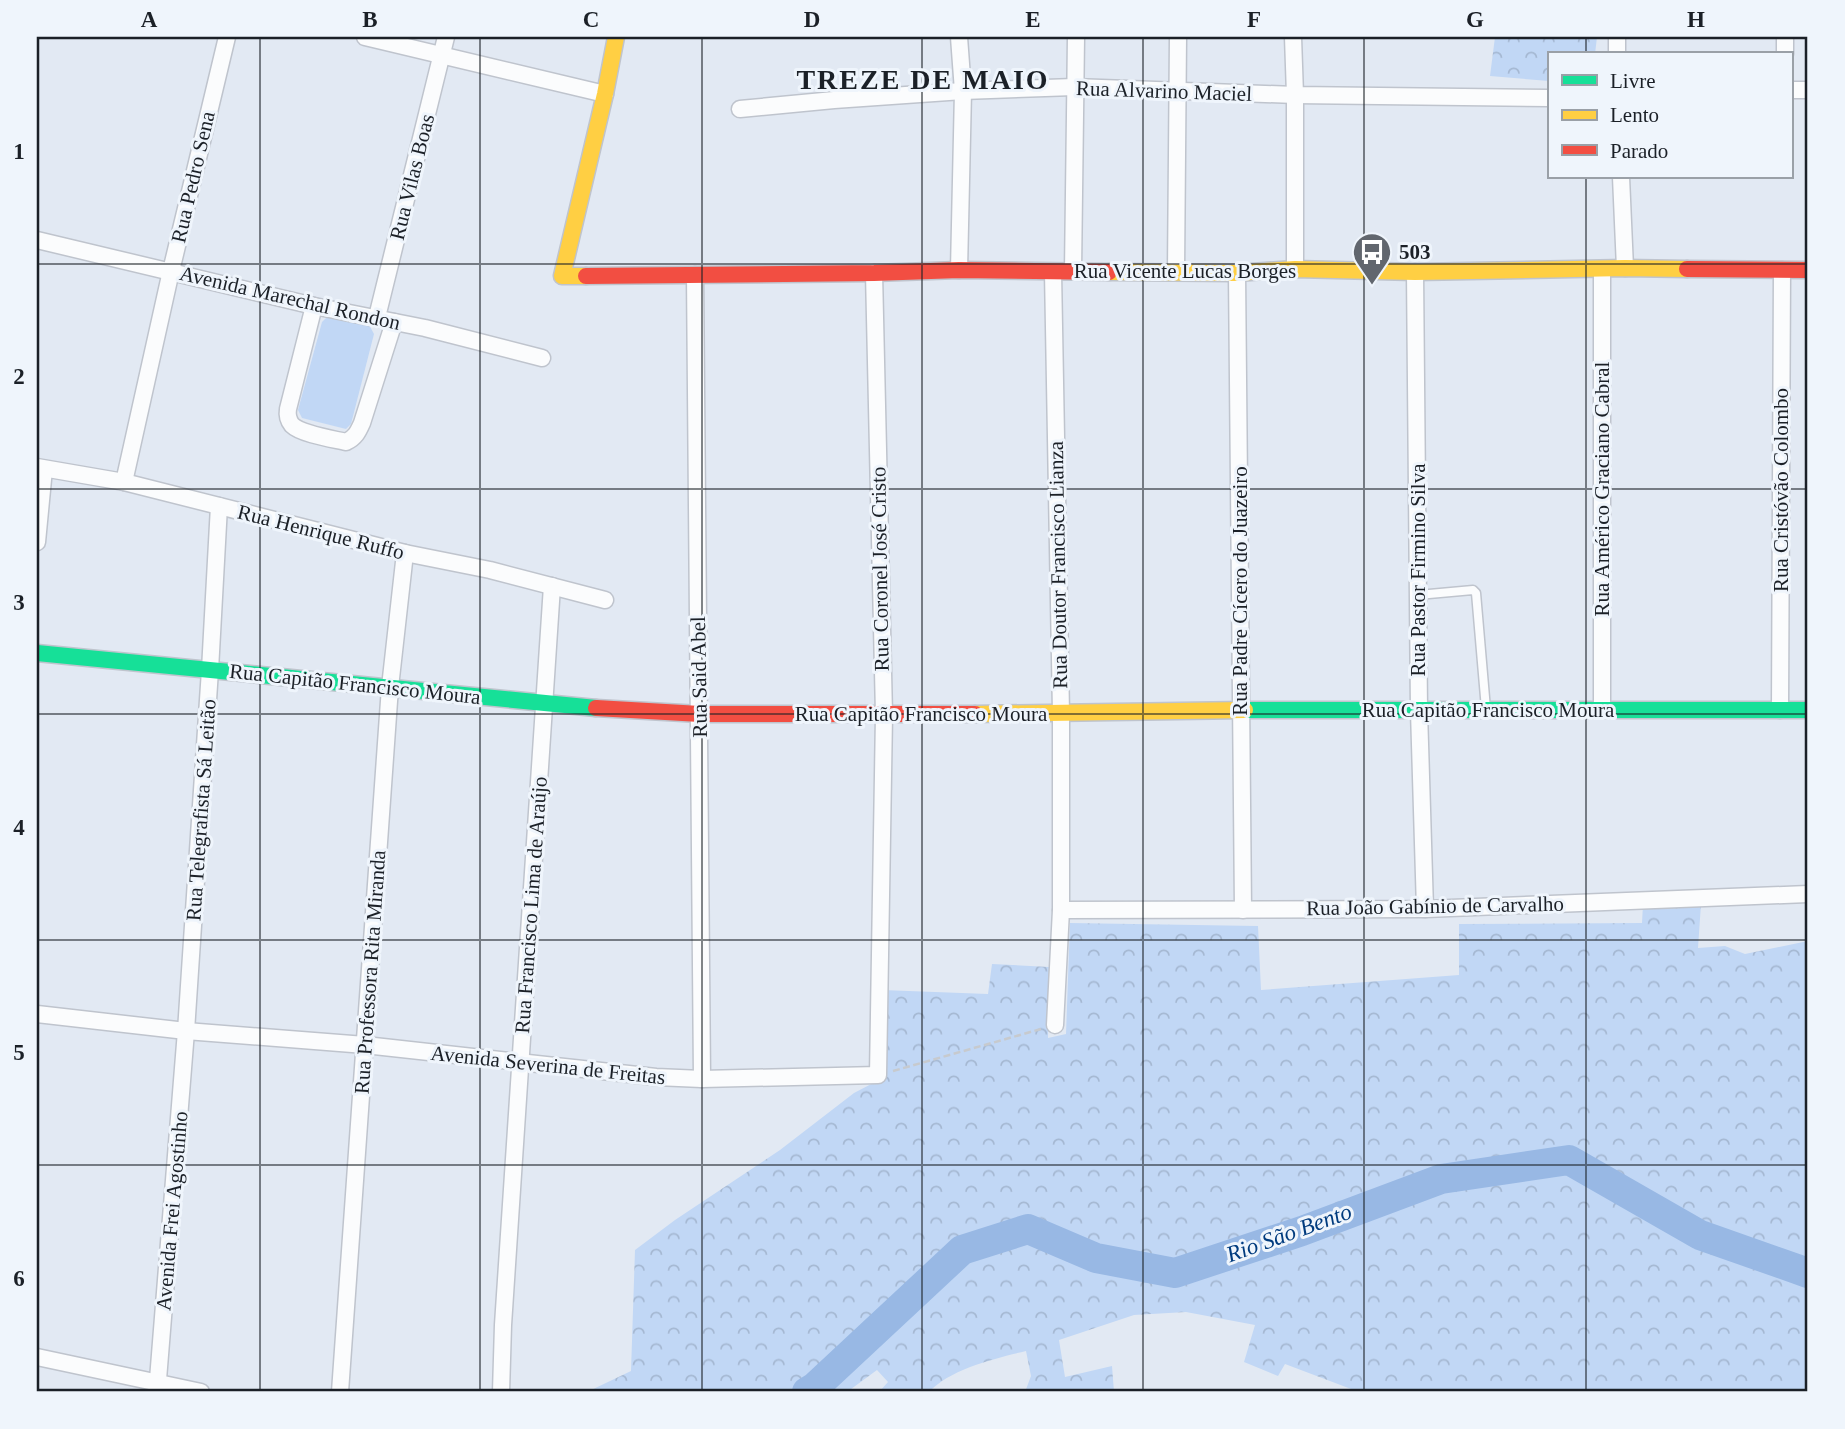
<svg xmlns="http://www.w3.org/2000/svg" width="1845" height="1429" font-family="Georgia,serif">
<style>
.forest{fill:url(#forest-crowns)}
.green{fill:#c1d7f5}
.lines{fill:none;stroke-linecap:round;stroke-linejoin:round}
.river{stroke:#98b8e4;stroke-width:30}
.lane-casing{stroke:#bfc4cd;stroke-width:11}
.street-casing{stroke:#bfc4cd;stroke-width:19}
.fast-casing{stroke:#bfc4cd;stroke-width:19}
.slow-casing{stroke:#bfc4cd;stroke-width:19}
.jam-casing{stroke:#bfc4cd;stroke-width:19}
.path{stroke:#c7cace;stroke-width:2.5;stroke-dasharray:7 3.5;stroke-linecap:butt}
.lane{stroke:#fbfcfd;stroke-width:8}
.street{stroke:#fbfcfd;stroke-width:16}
.fast{stroke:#16e098;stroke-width:16}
.slow{stroke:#ffcf43;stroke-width:16}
.jam{stroke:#f24e42;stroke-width:16}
.grid{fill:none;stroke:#1b2027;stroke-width:2;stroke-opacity:0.55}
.labels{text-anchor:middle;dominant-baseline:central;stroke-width:6;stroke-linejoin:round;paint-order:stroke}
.street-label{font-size:21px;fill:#1b2027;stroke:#eff5fc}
.poi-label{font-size:21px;font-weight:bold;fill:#1b2027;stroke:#eff5fc;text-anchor:start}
.water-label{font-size:23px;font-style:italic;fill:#003b7e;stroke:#eff5fc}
.district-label{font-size:28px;font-weight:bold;letter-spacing:2px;fill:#1b2027;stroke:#eff5fc}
.neatline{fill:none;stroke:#1b2027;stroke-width:2.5}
.grid-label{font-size:23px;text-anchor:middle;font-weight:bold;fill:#1b2027}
</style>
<defs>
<pattern id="forest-crowns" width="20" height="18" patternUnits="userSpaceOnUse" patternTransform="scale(1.75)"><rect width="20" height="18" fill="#c1d7f5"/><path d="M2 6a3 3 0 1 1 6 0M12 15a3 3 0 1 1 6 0" fill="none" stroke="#a5b8d2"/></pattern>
</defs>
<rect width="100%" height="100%" fill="#e2e9f3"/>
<g class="forest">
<polygon points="1495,37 1597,37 1595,54 1549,54 1549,81 1490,76"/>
<path d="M 1643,904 L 1701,904 L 1698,948 L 1725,946 L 1745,954 L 1808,941 L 1808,1392 L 1359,1392 L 1285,1364 L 1278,1376 L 1244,1362 L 1255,1325 L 1186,1312 L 1134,1315 L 1059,1340 L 1065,1377 L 1112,1366 L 1114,1392 L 1025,1392 L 1031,1376 L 1026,1351 C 996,1358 950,1369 929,1392 L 879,1392 L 888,1382 L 877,1370 L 847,1392 L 587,1392 L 631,1371 L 635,1250 L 675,1220 L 780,1150 L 854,1093 L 879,1080 L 882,990 L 988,994 L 992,964 L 1049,967 L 1048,1038 L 1066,1034 L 1070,923 L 1258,926 L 1261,990 L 1459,975 L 1459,924 L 1642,923 Z"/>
</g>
<polygon class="green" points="329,315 368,323 374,334 351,424 346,429 302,418 298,410 322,322"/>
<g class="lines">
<polyline class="river" points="807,1392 815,1387 962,1250 1028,1229 1096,1258 1175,1273 1302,1231 1441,1179 1569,1160 1700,1235 1808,1273"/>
<g class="lane-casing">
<polyline id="lane" points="1418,595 1473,590 1476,593 1486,709"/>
</g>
<g class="street-casing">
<g id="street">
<polyline points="365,37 605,94"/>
<polyline points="959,37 963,91 959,270"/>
<polyline points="1293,37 1295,95 1295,269"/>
<polyline points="1617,37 1617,54"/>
<polyline points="1785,54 1785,37"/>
<polyline points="1791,90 1808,90"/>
<polyline points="740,109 834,100 963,91 1074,87 1295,95 1549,98"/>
<polyline points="1621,177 1625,268"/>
<polyline points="37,240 314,306 425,328 542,358"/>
<polyline points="1602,269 1602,710"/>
<polyline points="1073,271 1076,37"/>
<polyline points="1053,272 1061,713 1061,910 1055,1025"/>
<polyline points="1176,272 1178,37"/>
<polyline points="1415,272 1419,711 1425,909"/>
<polyline points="1237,273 1243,910"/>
<polyline points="695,275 702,1079"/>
<path d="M 314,306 L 288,409 C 287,415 288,420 292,425 C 301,434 333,439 346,442 C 355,438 358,432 362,423 L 394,322"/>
<polyline points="377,317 446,37"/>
<polyline points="37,467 124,482 405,553 490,570 605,600"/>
<polyline points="124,482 171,271 227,37"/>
<polyline points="37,542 44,469"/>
<polyline points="1780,710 1782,270"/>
<polyline points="1061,910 1425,909 1808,894"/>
<polyline points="37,1014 186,1031 365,1045 656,1077 702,1079 878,1075 884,715 874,273"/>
<polyline points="37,1357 201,1392"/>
<polyline points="157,1392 186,1031 210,670 219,506"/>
<polyline points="340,1392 390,687 405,553"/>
<polyline points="501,1392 503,1325 552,586"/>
</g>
</g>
<g class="fast-casing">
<g id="fast">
<polyline points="37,653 596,708"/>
<polyline points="1245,710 1808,710"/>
</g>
</g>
<g class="slow-casing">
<g id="slow">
<polyline points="1109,272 1237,273 1295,269 1415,272 1625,268 1687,269"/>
<polyline points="586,276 562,276 605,94 616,37"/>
<polyline points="975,714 1245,710"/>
</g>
</g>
<g class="jam-casing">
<g id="jam">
<polyline points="1687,269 1808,270"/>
<polyline points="586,276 874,273 959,270 1109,272"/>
<polyline points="596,708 700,714 975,714"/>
</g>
</g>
<polyline class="path" points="893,1071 1041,1029"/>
<use href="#lane" class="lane"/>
<use href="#street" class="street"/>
<use href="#fast" class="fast"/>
<use href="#slow" class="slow"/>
<use href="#jam" class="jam"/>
</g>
<path class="grid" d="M 260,37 L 260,1392M 480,37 L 480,1392M 702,37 L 702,1392M 922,37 L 922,1392M 1143,37 L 1143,1392M 1364,37 L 1364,1392M 1586,37 L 1586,54M 1586,177 L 1586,1392M 37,264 L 1808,264M 37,489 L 1808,489M 37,714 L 1808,714M 37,940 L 1808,940M 37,1165 L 1808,1165"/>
<defs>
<g id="bus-pin" transform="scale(2.0125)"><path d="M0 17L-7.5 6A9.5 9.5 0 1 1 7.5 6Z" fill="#61666e" stroke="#eff5fc"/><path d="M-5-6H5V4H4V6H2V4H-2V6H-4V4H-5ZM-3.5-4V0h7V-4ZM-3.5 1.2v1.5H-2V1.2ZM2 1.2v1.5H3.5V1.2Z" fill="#fff"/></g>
</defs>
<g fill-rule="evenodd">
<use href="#bus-pin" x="1372" y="252"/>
</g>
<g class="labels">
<g class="street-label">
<text transform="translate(1164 91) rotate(2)">Rua Alvarino Maciel</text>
<text transform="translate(193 177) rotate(-77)">Rua Pedro Sena</text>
<text transform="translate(412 177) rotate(-76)">Rua Vilas Boas</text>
<text x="1185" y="271">Rua Vicente Lucas Borges</text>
<text transform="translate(290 298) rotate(13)">Avenida Marechal Rondon</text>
<text transform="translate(1602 489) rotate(-90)">Rua Américo Graciano Cabral</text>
<text transform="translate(1781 490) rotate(-90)">Rua Cristóvão Colombo</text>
<text transform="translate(321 532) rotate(14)">Rua Henrique Ruffo</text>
<text transform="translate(1058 565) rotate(-91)">Rua Doutor Francisco Lianza</text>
<text transform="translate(880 569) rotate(-91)">Rua Coronel José Cristo</text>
<text transform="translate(1418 570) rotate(-90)">Rua Pastor Firmino Silva</text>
<text transform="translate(1240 591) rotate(-90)">Rua Padre Cícero do Juazeiro</text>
<text transform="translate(699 677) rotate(-91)">Rua Said Abel</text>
<text transform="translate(355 684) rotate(6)">Rua Capitão Francisco Moura</text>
<text x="1488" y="710">Rua Capitão Francisco Moura</text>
<text x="921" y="714">Rua Capitão Francisco Moura</text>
<text transform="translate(201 810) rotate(-86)">Rua Telegrafista Sá Leitão</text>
<text transform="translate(531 905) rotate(-86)">Rua Francisco Lima de Araújo</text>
<text transform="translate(1435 906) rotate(-1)">Rua João Gabínio de Carvalho</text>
<text transform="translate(370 972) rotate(-86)">Rua Professora Rita Miranda</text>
<text transform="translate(548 1065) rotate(6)">Avenida Severina de Freitas</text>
<text transform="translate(172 1211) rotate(-85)">Avenida Frei Agostinho</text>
</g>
<g class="poi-label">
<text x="1399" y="252">503</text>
</g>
<g class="water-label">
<text transform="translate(1289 1233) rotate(-20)">Rio São Bento</text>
</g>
<g class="district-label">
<text x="923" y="79">TREZE DE MAIO</text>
</g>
</g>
<rect width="1845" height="1429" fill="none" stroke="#eff5fc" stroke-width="77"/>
<rect x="1548" y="52" width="245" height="126" fill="#eff5fc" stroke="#9aa0a7" stroke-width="2"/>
<rect x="1562" y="75" width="35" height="10" fill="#16e098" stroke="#9aa0a7" stroke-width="2"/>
<text x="1610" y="88" font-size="21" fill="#1b2027">Livre</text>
<rect x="1562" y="110" width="35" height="10" fill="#ffcf43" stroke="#9aa0a7" stroke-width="2"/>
<text x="1610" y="122" font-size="21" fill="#1b2027">Lento</text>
<rect x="1562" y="145" width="35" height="10" fill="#f24e42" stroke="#9aa0a7" stroke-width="2"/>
<text x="1610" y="158" font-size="21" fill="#1b2027">Parado</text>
<rect x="38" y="38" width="1768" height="1352" class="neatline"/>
<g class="grid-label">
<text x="149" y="27">A</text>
<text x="370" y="27">B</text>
<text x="591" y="27">C</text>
<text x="812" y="27">D</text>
<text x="1033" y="27">E</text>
<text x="1254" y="27">F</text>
<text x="1475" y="27">G</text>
<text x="1696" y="27">H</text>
<text x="19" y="159">1</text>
<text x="19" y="384">2</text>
<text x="19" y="610">3</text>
<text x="19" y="835">4</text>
<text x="19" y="1060">5</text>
<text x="19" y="1286">6</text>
</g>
</svg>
